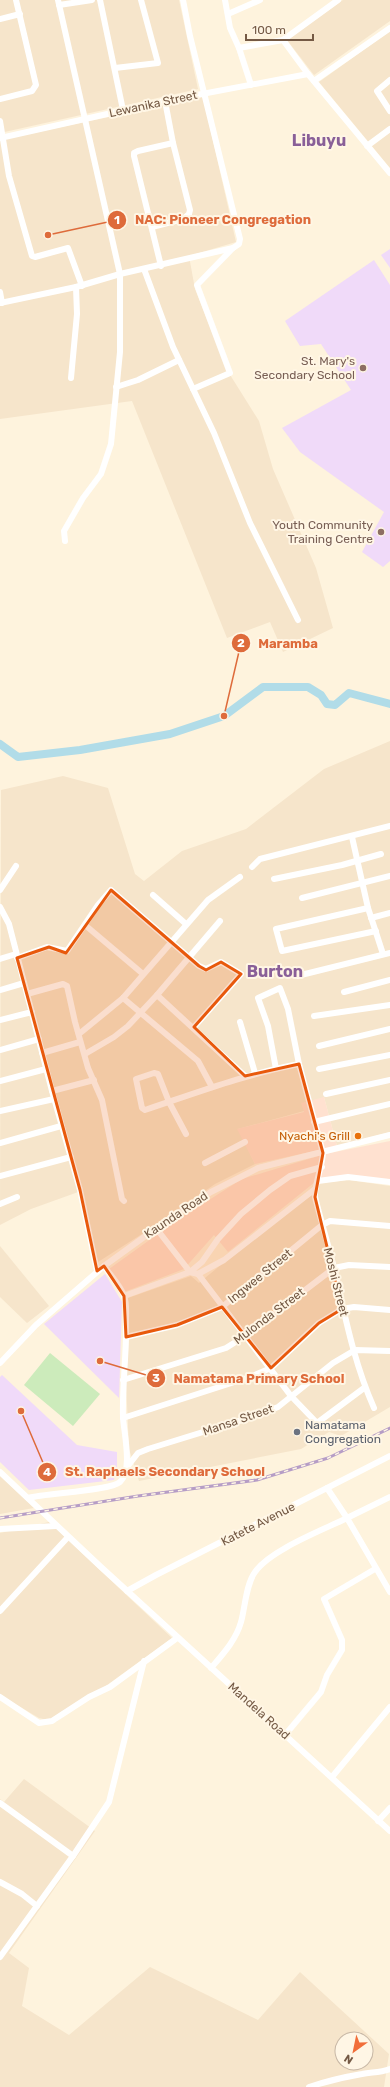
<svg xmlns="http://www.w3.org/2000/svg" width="390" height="2087" font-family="Rubik,sans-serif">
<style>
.residential{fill:#f6e5cb;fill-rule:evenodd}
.commercial{fill:#ffe1d0}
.education{fill:#f0daf9}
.green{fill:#ccebbb}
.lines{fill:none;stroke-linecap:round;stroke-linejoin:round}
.river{stroke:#b1dce8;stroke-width:8}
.minor{stroke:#fff;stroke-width:6}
.rail-casing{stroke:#b69dc6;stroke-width:3}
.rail{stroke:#fff6e5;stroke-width:1.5;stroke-dasharray:4.5;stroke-linecap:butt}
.marked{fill:#e8590c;fill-opacity:0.2;stroke:#e8590c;stroke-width:3;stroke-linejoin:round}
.education-dot{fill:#8d6e63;stroke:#fff6e5;stroke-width:1.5}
.food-dot{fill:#e8710a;stroke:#fff6e5;stroke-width:1.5}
.worship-dot{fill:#6b7280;stroke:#fff6e5;stroke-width:1.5}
.labels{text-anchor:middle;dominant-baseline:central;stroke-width:4;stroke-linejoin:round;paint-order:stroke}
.street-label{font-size:12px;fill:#745944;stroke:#fff6e5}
.education-label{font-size:12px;fill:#785e54;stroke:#fff6e5;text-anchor:end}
.food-label{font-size:12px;fill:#c56008;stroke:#fff6e5;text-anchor:end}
.worship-label{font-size:12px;fill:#5b616d;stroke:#fff6e5;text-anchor:start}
.district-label{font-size:16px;font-weight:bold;fill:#895f98;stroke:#fff6e5}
.leader{fill:none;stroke:#de6b3b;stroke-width:1.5}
.callout-dot{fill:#de6b3b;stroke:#fff6e5;stroke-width:1.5}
.mark-label{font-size:12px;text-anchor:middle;font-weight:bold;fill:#fff}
.callout-label{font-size:13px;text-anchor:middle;font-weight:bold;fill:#de6b3b;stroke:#fff6e5;stroke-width:4;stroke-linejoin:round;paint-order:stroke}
</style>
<rect width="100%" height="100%" fill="#fef3dd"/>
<g class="residential">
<polygon points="0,0 179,0 198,89 0,133"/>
<polygon points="343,0 390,0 390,21 314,75 287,40"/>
<polygon points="390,31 390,168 319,82"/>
<polygon points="203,97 236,242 189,256 195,289 227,370 259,421 273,469 316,568 333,628 283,652 270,622 227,638 132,401 0,419 0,140"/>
<polygon points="390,741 390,1132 337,1146 324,1097 304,1111 238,1129 255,1164 215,1184 153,1227 98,1262 81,1191 31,1209 0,1225 1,790 63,776 108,788 135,874 144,881 182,851 246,829 324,769"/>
<polygon points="349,1180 390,1186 390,1407 341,1436 329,1432 301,1449 139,1481 129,1449 126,1382 129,1339 128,1298 191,1276 199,1283 257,1235 316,1192 319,1183"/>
<polygon points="0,1246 49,1306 27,1323 0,1297"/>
<polygon points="0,1476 34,1508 0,1514"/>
<polygon points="49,1522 172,1638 56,1722 39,1718 0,1695 0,1533"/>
<path d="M 24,1779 L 95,1831 L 9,1953 L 29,1968 L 22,2006 L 69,2035 L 150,1967 L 258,2020 L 300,1972 L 389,2054 L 384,2087 L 0,2087 L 0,1799 L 4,1802 ZM 342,2039 L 366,2039 L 366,2063 L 342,2063 Z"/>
</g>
<g class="commercial">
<polygon points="324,1097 337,1146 255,1164 237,1129 304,1112 301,1103"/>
<polygon points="390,1141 390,1180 320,1178 228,1252 214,1235 184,1269 124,1292 109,1269 176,1221 242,1179 325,1154"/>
</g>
<g class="education">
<polygon points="390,249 390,268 381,255"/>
<polygon points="374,260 390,285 390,561 383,567 362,552 384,512 300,452 282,428 351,390 321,344 300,346 285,321"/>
<polygon points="105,1274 122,1302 119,1398 44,1324"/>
<polygon points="2,1375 77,1445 117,1452 117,1467 114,1480 29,1490 0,1462 0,1377"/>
</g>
<polygon class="green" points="50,1353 100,1394 73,1426 24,1385"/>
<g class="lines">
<polyline class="river" points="0,744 18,757 80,750 170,734 224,716 263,687 308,687 321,695 327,704 335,705 349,693 390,704"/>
<g class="minor">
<polyline points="58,0 120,274 120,352 111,444 101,474 83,498 64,531 65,541"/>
<polyline points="100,0 123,110"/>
<polyline points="225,0 230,28 239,48 251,85"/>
<polyline points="59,5 92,0"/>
<polyline points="228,14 260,0"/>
<polyline points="0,19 20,14"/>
<polyline points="283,40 308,74 390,173"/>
<polyline points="239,48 283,40 338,0"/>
<polyline points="115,68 158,63 141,0"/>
<polyline points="390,80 377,91 390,111"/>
<polyline points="314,81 390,28"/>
<polyline points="0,99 32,91 36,85 16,0"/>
<polyline points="0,121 9,176 32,256 35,257 68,248 82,286"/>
<polyline points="0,138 165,101 308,74"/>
<polyline points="367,146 390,129"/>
<polyline points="152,227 183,219 189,214 190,210 173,143"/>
<polyline points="161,266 134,156 134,153 138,151 173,143 165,101"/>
<polyline points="144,269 173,347 214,433 250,523 298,620"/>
<polyline points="0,292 2,303"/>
<polyline points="0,303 76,287 120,274 233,248 239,244 240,239 190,36 183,0"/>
<polyline points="71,378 77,314 76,287"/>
<polyline points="116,387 138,380 179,360"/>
<polyline points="193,389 230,373 197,285 233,248"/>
<polyline points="352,837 368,908 383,954"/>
<polyline points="252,867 260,859 390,826"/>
<polyline points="274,879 342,865 381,854"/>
<polyline points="0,890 16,866"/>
<polyline points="153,895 186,924"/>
<polyline points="302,898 390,876"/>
<polyline points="0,907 9,924 52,1091 80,1190 97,1271"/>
<polyline points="368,908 276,929 282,951 376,931"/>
<polyline points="371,918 390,913"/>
<polyline points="85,925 143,974"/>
<polyline points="17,958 47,947 67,951 98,905 111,890 199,966 206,969 221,962 241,974 194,1027"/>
<polyline points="0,959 16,954"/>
<polyline points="297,976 390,953"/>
<polyline points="0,990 24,983"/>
<polyline points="344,992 390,980"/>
<polyline points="27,994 63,984 67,986 75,1022 88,1068 102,1100 122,1199 124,1201"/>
<polyline points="157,995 245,1076"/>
<polyline points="123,998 198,1061 212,1087"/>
<polyline points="314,1016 390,1005"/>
<polyline points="0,1020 32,1012"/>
<polyline points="240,1022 255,1073"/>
<polyline points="79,1034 123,998 208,900 240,877"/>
<polyline points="319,1046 390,1029"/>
<polyline points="0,1050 39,1039"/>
<polyline points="42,1053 80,1042"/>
<polyline points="85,1054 114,1037 128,1026 157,995 220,921"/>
<polyline points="276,1069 268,1026 258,998 280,988 288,1009 299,1064"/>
<polyline points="319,1069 390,1055"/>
<polyline points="0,1081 46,1069"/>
<polyline points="52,1091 94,1080"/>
<polyline points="326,1094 390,1080"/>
<polyline points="0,1111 54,1099"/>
<polyline points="314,1122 390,1104"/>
<path d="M 186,1134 L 169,1102 L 158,1074 L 154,1073 L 136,1079 L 142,1108 L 145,1110 C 196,1093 246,1074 299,1064 L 323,1153 C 322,1168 314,1185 315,1197 C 321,1221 328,1244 334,1268 C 345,1316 354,1363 374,1408"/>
<polyline points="0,1143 61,1126"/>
<polyline points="205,1163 245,1142"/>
<polyline points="0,1176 71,1157"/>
<polyline points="318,1181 348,1177 390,1182"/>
<polyline points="0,1204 17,1197"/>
<polyline points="156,1228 190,1272 198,1274 291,1396 317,1423 364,1388"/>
<polyline points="198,1274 224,1260 315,1189"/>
<polyline points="124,1296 190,1272 202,1262 218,1239 241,1214 270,1190 290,1176 322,1167"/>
<polyline points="126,1337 177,1325 222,1307 322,1225 330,1221 390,1226"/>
<polyline points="0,1363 36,1325 104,1266 169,1219 211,1192 258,1168 390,1135"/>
<polyline points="123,1380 226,1348 245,1336 334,1268 349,1265 390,1267"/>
<polyline points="123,1418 250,1377 271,1368 319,1323 342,1309 354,1307 390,1310"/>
<polyline points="127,1467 138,1453 148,1449 261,1414 278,1407 333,1363 355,1350 390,1351"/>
<polyline points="0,1472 101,1567 390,1831"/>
<polyline points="390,1497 347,1518 390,1592"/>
<path d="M 28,1498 C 46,1493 110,1491 120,1482 C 133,1470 124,1434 123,1417 C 122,1385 127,1352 126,1320 C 126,1313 127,1303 124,1296 C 121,1286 110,1275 104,1266"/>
<polyline points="0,1529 56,1526"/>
<polyline points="127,1591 156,1575 390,1456"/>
<polyline points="0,1611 68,1537"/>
<path d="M 211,1668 C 223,1654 236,1640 241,1622 C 245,1608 246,1584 255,1572 C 270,1550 323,1530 347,1518 L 327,1488"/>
<polyline points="0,1697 39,1723 52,1721 89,1697 110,1687 177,1638"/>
<polyline points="285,1735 321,1692 327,1675 342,1650 342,1640 324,1599 375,1569"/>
<polyline points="332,1777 390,1707"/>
<polyline points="0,1803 73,1856"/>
<polyline points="378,1821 390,1808"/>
<polyline points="0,1882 22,1894 37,1906"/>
<polyline points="0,1957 73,1856 109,1802 144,1661"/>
<path d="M 309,2087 C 327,2081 344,2077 362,2074 C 372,2072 380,2073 390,2069"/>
</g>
<g class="rail-casing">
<polyline id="rail" points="0,1518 138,1496 257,1480 328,1458 390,1428"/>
</g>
<use href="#rail" class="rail"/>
</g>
<path class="marked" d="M 111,890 L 199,966 L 206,970 L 221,962 L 241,974 L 194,1027 L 245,1076 L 299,1064 L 323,1153 L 315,1197 L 342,1309 L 319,1323 L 271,1368 L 222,1307 L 177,1325 L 126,1337 L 124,1296 L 104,1266 L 97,1271 L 80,1190 L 17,958 L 49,947 L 66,953 Z"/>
<g class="education-dot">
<circle cx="363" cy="368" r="4"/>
<circle cx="381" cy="532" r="4"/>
</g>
<circle class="food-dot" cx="358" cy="1136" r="4"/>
<circle class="worship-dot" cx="297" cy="1432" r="4"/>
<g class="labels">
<g class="street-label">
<text transform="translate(153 104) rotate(-12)">Lewanika Street</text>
<text transform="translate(176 1215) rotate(-34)">Kaunda Road</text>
<text transform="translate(260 1276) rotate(-39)">Ingwee Street</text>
<text transform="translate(336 1282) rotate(76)">Moshi Street</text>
<text transform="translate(269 1316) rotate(-37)">Mulonda Street</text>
<text transform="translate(238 1420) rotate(-19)">Mansa Street</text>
<text transform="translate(258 1524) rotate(-27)">Katete Avenue</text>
<text transform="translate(259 1711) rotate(42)">Mandela Road</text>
</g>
<g class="education-label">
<text x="355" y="361">St. Mary's<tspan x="355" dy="14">Secondary School</tspan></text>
<text x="373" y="525">Youth Community<tspan x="373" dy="14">Training Centre</tspan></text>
</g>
<g class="food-label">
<text x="350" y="1136">Nyachi's Grill</text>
</g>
<g class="worship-label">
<text x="305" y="1425">Namatama<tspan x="305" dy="14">Congregation</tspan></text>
</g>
<g class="district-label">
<text x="319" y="140">Libuyu</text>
<text x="275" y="971">Burton</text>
</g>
</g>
<path class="leader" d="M48 235L117 220M224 716L241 643M100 1361L156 1378M21 1411L47 1472"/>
<g class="callout-dot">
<circle cx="48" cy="235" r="4"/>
<circle cx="224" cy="716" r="4"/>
<circle cx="100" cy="1361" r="4"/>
<circle cx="21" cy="1411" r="4"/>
<circle cx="117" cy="220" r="10"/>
<circle cx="241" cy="643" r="10"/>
<circle cx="156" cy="1378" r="10"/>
<circle cx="47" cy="1472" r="10"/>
</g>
<g class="mark-label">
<text x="117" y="224">1</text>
<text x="241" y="647">2</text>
<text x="156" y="1382">3</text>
<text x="47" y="1476">4</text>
</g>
<g class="callout-label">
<text x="223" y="224">NAC: Pioneer Congregation</text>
<text x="288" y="648">Maramba</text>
<text x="259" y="1383">Namatama Primary School</text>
<text x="165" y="1476">St. Raphaels Secondary School</text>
</g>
<g transform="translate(354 2051) rotate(213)"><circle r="19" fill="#fff6e5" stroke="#c7b7a5"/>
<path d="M0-3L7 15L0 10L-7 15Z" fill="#f16e39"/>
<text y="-6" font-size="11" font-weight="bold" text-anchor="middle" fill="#745944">N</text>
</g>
<path d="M246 34v6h67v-6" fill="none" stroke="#745944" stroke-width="2"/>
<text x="252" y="34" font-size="12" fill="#745944" stroke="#fff6e5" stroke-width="3" paint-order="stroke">100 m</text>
</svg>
